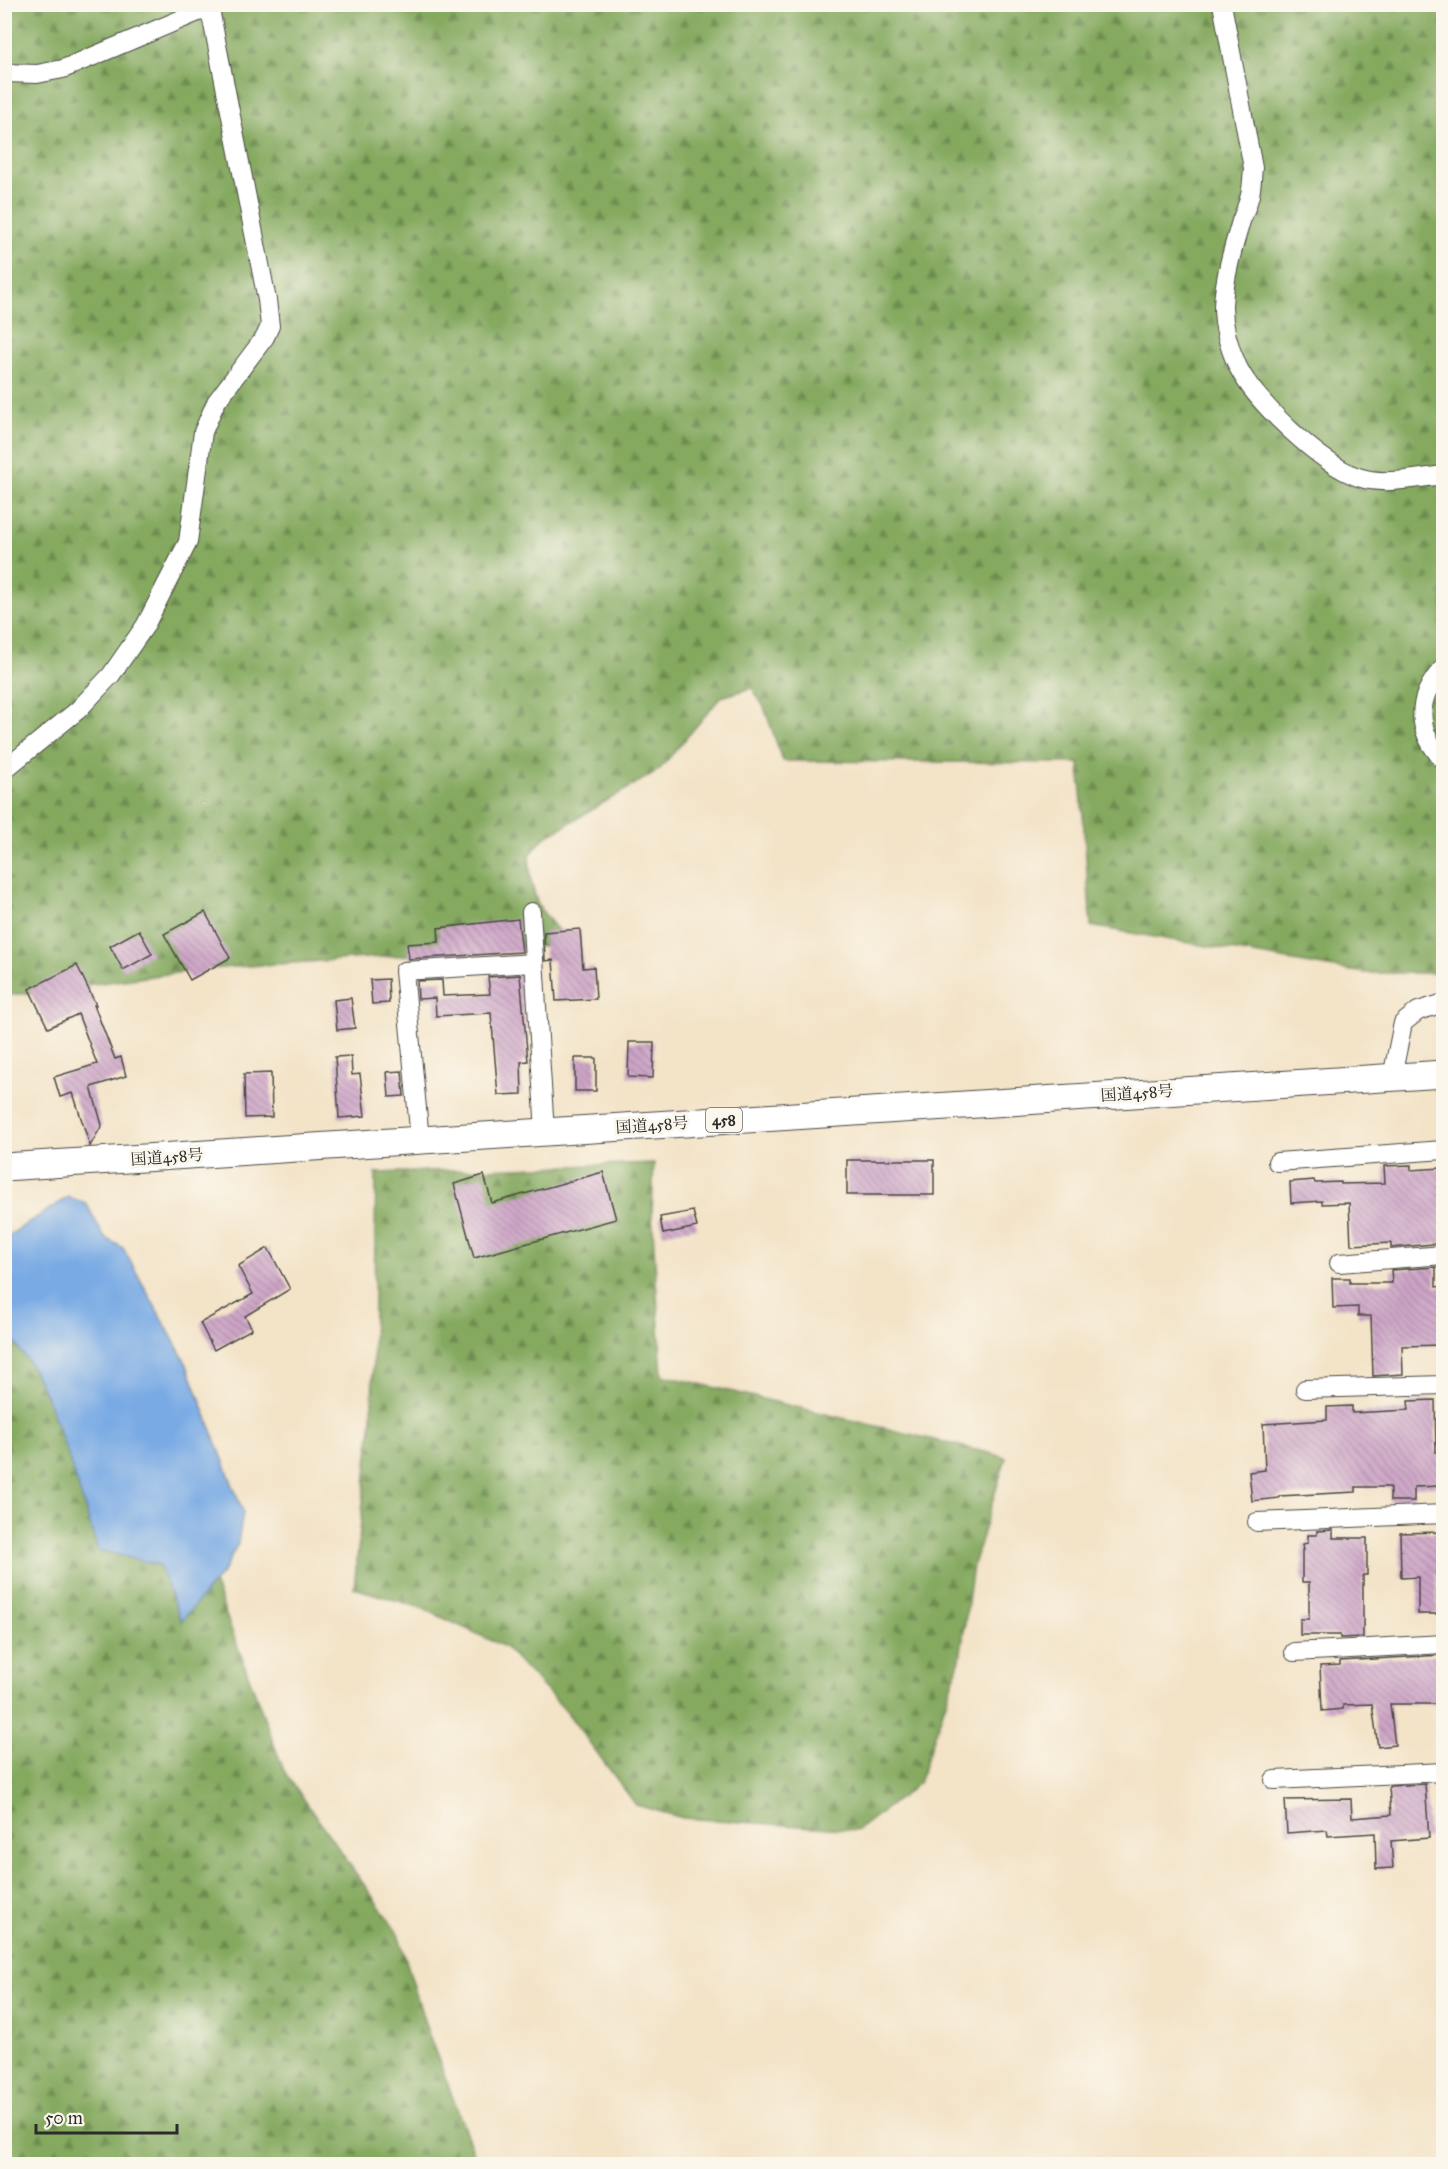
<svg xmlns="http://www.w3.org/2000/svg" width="1448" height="2169" font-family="'IM FELL Great Primer','Noto Serif JP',serif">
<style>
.forest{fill:url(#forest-firs);stroke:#586a45;stroke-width:1.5}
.water{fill:#79aae4;stroke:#526a88;stroke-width:1.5}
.building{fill:url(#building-back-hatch)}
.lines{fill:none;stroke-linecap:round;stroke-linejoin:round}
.minor-casing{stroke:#494742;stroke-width:20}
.highway-casing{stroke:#494742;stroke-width:29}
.minor{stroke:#fff;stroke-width:18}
.highway{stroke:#fff;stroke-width:27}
.labels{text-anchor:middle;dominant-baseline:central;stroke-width:6;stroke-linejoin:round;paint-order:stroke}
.shield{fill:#fbf7ec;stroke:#696865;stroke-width:1.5}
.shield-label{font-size:15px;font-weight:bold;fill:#2b2b2b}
.street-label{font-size:16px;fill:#2b2b2b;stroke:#fbf7ec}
</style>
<defs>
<pattern id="forest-firs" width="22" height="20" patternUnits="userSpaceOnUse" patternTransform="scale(1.5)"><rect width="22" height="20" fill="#84a95f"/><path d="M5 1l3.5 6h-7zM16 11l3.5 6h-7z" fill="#6c8a4f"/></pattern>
<pattern id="building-back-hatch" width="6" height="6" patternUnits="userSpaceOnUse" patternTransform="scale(1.5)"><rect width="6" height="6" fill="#cda5c7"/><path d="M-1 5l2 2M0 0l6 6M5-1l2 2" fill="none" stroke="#a787a2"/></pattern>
</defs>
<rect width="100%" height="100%" fill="#fbf7ec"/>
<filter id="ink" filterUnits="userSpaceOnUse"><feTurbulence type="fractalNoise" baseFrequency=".0167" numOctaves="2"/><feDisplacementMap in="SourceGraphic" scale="12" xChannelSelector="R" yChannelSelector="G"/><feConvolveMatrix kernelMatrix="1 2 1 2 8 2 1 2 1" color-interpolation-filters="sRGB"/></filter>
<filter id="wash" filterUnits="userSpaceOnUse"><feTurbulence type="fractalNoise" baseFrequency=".008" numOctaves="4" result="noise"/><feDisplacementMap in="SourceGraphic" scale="24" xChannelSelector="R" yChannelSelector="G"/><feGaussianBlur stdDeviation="1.35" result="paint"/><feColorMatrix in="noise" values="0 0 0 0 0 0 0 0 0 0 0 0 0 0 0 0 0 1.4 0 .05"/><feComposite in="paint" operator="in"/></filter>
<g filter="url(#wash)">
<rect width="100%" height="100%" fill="#f3e3c7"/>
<g class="forest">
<polygon points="4,5 1443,5 1443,973 1364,973 1091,926 1079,763 783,761 764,707 752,688 721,697 659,770 544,838 529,856 531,881 538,906 569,944 205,969 5,996"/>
<polygon points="654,1163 652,1213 662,1375 1006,1457 973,1565 960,1659 919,1783 858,1830 683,1818 636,1805 566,1711 505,1647 422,1608 354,1588 372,1417 376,1173"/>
<polygon points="113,1311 284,1771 398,1933 426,2027 478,2164 5,2164 4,1312"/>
</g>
<polygon class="water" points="68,1197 86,1203 104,1237 123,1248 187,1365 243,1512 238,1543 223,1572 181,1621 159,1565 98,1550 69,1458 47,1397 29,1363 5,1330 5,1238"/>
<g id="blocks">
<g class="building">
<polygon points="205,912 230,958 190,980 164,934"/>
<polygon points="518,919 522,952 409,959 407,944 439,942 438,928"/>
<polygon points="580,929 583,968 594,967 596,999 556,1001 553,960 545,961 544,932"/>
<polygon points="139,930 152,954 123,970 110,946"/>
<polygon points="77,965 96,1005 94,1005 115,1059 121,1057 126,1076 91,1087 102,1125 90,1146 73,1093 60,1097 54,1077 97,1064 78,1014 48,1028 29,989"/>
<polygon points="520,975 528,1061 521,1062 522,1094 498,1095 491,1013 436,1016 435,998 418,999 417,981 442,980 443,996 490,994 488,977"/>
<polygon points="388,979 389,1003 372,1004 370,980"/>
<polygon points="351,998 355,1028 337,1030 334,1000"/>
<polygon points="629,1042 654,1042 653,1078 628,1077"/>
<polygon points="351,1056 352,1075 360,1074 365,1116 339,1118 335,1057"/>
<rect x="575" y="1058" width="21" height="33"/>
<polygon points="402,1071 404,1096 389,1097 387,1072"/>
<polygon points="271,1073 272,1117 245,1118 244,1074"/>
<rect x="847" y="1160" width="87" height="35"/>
<polygon points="1411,1165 1411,1170 1442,1168 1443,1243 1391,1248 1391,1243 1351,1245 1349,1203 1322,1204 1322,1201 1291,1203 1290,1182 1314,1180 1315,1183 1341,1182 1341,1184 1385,1183 1384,1166"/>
<polygon points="603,1172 616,1219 474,1258 454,1184 484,1175 492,1203"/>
<polygon points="693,1211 697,1227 663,1234 660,1217"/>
<polygon points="268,1248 290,1289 245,1316 252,1329 214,1350 200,1323 253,1294 238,1266"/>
<polygon points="1436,1267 1436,1287 1443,1286 1443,1345 1402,1346 1403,1374 1373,1376 1371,1316 1358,1316 1358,1307 1333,1308 1332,1278 1350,1278 1350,1283 1392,1283 1391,1270"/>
<polygon points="1435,1400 1436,1452 1440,1452 1442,1486 1414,1487 1414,1501 1390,1501 1390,1487 1356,1487 1356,1492 1279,1496 1279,1498 1252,1501 1249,1472 1265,1470 1263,1424 1327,1420 1327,1407 1352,1406 1352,1413 1409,1410 1408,1401"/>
<polygon points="1333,1530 1333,1538 1367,1538 1367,1575 1363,1575 1363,1637 1340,1638 1340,1635 1300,1635 1300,1619 1309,1619 1309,1582 1302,1582 1302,1550 1304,1550 1303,1544 1308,1543 1308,1535 1317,1535 1317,1531"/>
<polygon points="1443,1532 1443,1573 1436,1573 1438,1614 1418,1614 1418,1577 1401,1578 1400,1533"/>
<polygon points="1443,1655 1443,1704 1390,1704 1395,1745 1378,1747 1372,1704 1343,1705 1343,1709 1322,1711 1320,1666 1340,1665 1340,1661"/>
<polygon points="1425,1784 1429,1838 1391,1841 1393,1868 1376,1869 1375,1833 1328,1836 1327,1830 1287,1833 1285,1800 1351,1799 1352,1818 1391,1815 1389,1786"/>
</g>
</g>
</g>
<g filter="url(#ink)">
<use href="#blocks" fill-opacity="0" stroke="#494742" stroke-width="1.5"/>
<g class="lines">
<g class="minor-casing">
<g id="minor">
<path d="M 1222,4 L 1253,168 C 1252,177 1252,187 1250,195 C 1248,204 1244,213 1241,221 C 1233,248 1224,278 1223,306 C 1223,327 1229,348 1238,367 C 1255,402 1321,464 1358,477 C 1384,486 1416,478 1444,475"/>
<polyline points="4,73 37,74 63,69 210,7"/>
<path d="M 1444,667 C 1415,698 1415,730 1444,761"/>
<polyline points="4,770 78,710 111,675 145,626 188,542 203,432 216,402 265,337 270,326 267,300 209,4"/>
<polyline points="531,912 545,1132"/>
<polyline points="1392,1077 1403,1023 1418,1011 1444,1003"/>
<polyline points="420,1140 404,971 534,963"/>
<polyline points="1277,1162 1444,1150"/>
<polyline points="1339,1263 1444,1255"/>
<polyline points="1305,1389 1444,1385"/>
<polyline points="1257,1522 1444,1514"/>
<polyline points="1294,1652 1444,1644"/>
<polyline points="1274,1780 1444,1772"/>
</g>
</g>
<g class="highway-casing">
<polyline id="highway" points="4,1167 1444,1074"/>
</g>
<use href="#minor" class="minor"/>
<use href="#highway" class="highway"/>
</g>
</g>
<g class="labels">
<rect class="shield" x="706" y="1108" width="36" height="24" rx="4.5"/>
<g class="shield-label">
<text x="724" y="1120">458</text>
</g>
<g class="street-label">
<text transform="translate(1137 1093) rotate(-4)">国道458号</text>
<text transform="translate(652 1125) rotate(-4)">国道458号</text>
<text transform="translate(167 1157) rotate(-4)">国道458号</text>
</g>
</g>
<rect width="1448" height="2169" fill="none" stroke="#fbf7ec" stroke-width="24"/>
<path d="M36 2124v9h141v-9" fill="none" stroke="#2b2b2b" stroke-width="3"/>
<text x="45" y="2124" font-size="18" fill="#2b2b2b" stroke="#fbf7ec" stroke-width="4.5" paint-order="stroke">50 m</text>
</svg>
